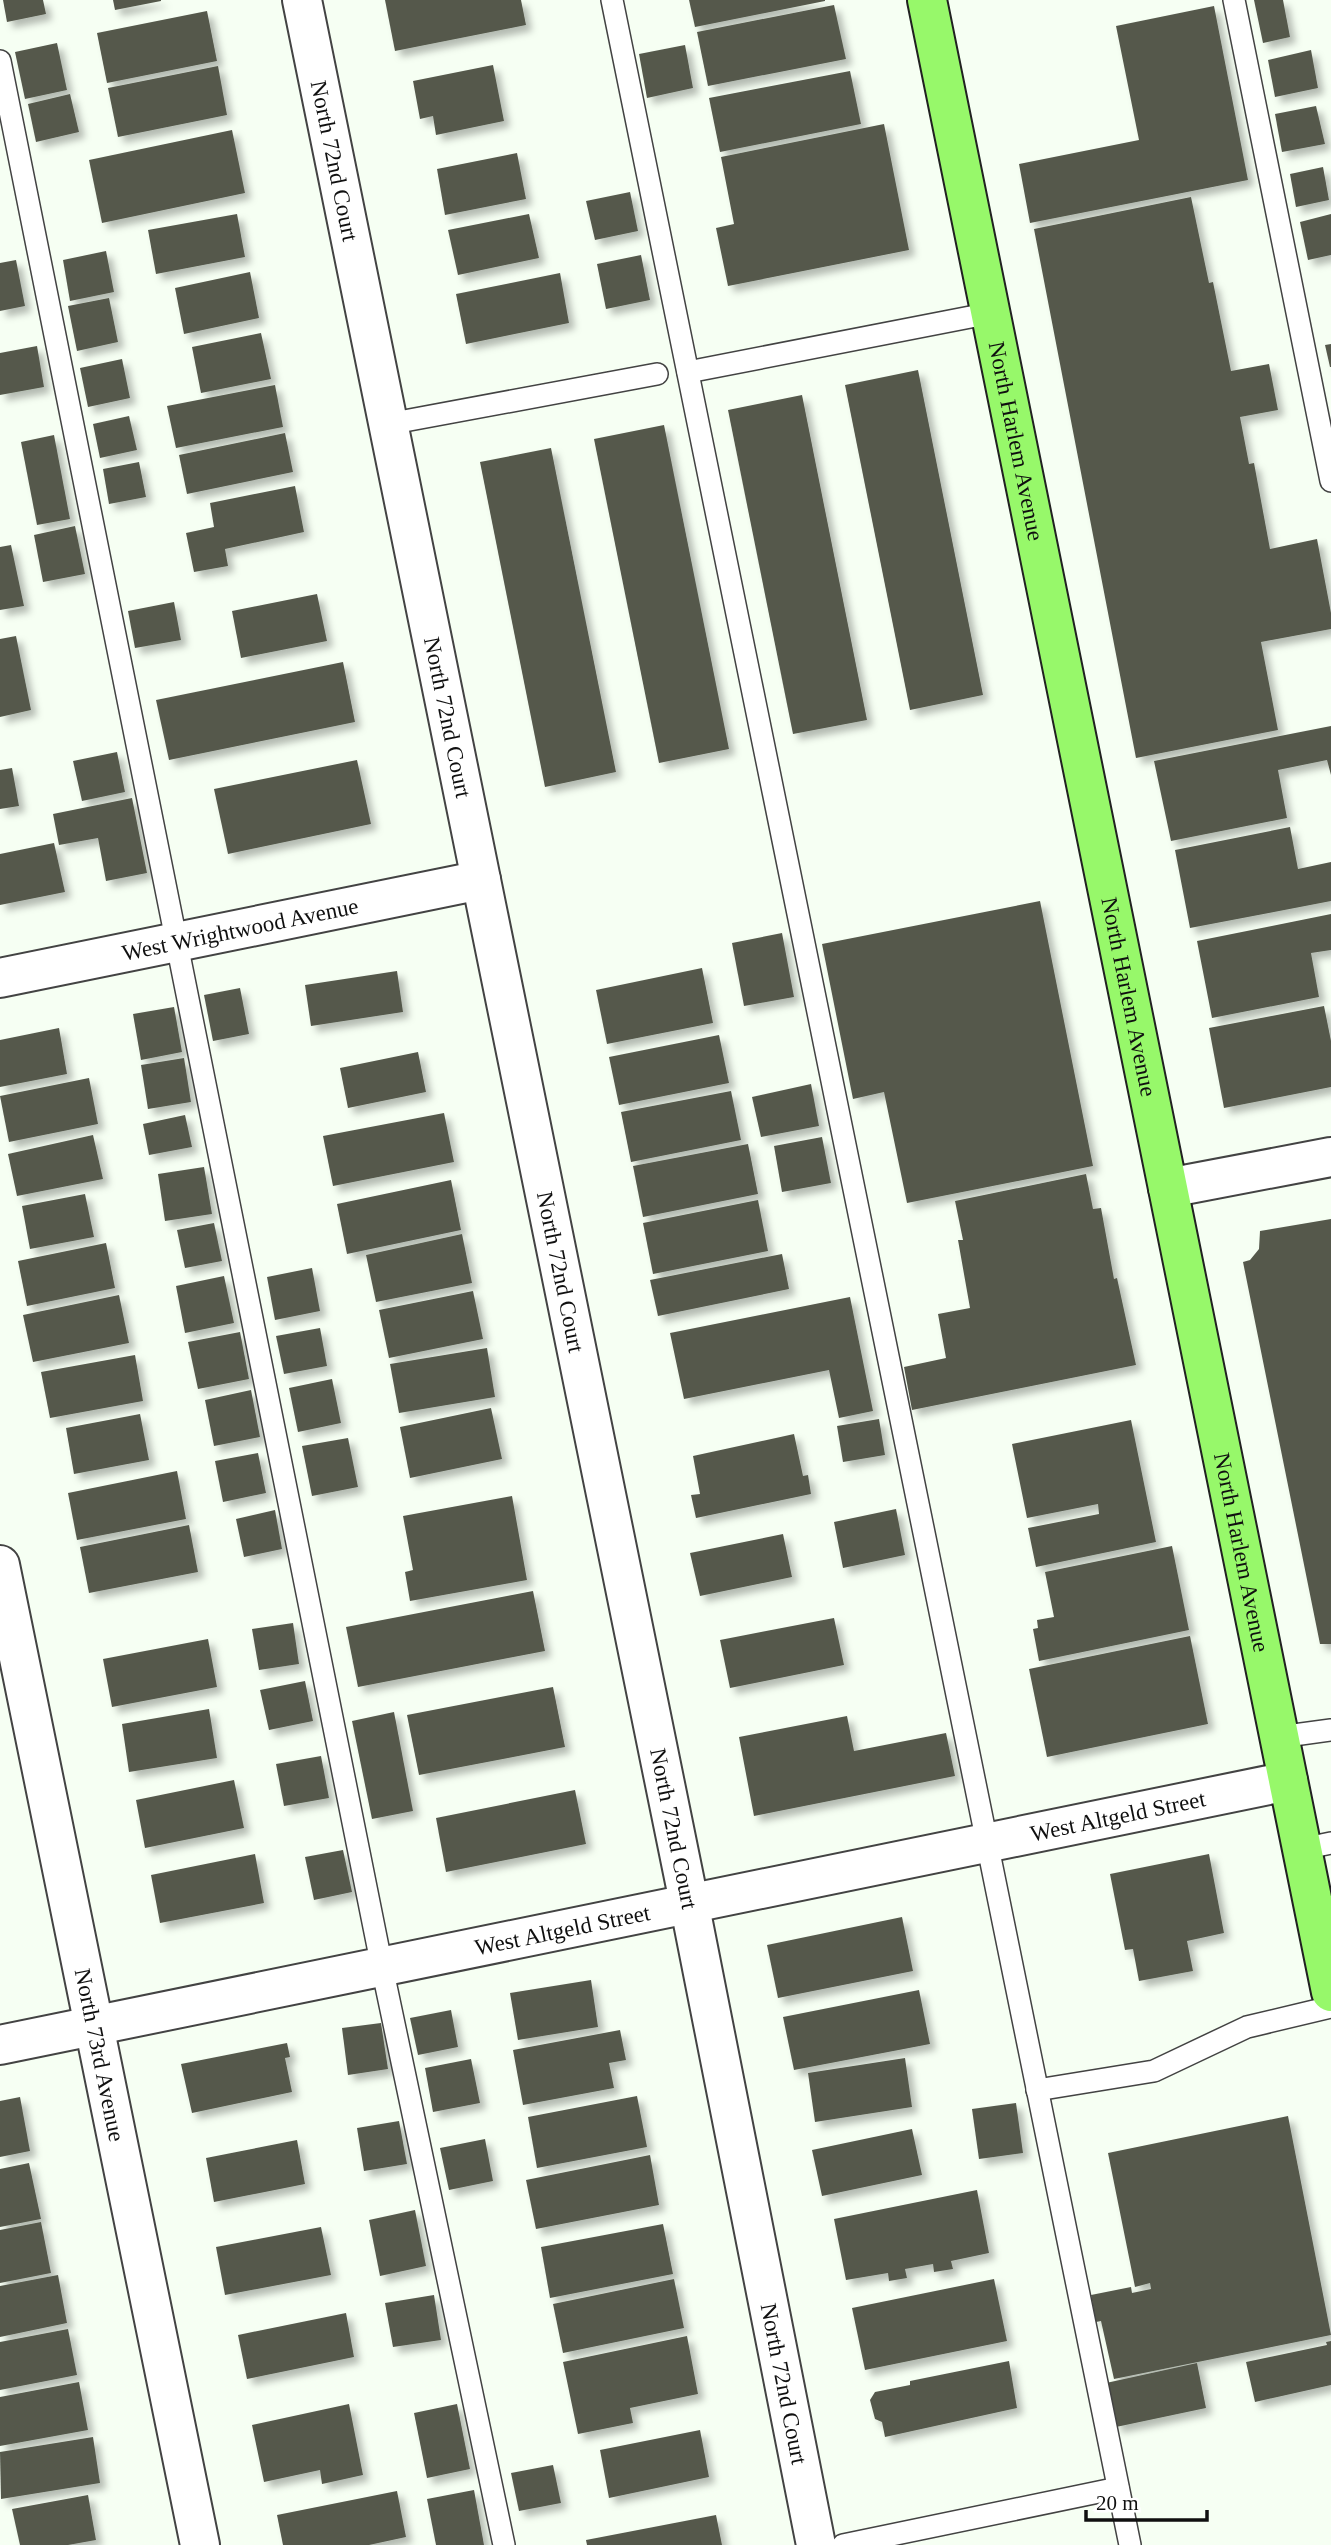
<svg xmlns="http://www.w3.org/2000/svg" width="1331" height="2545" font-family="Georgia,serif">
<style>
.building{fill:#55594c;filter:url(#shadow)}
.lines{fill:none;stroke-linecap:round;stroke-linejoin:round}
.service-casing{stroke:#434343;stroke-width:24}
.minor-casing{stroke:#434343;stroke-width:42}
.primary-casing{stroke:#212121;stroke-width:42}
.service{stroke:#fff;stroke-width:21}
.minor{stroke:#fff;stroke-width:38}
.primary{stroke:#97f86a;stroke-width:38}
.labels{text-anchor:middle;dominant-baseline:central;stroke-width:7;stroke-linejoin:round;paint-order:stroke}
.street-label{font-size:23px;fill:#101010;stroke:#fff}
</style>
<defs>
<filter id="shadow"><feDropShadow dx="6" dy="6" stdDeviation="3.5" flood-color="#0004"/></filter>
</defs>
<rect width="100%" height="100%" fill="#f6fff3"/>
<g class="building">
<polygon points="3,0 43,0 46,14 7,22"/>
<polygon points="113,0 161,0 161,1 115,10"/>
<polygon points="385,0 521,0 526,25 395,51"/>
<polygon points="689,0 825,0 825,1 695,27"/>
<polygon points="1254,0 1283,0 1290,37 1263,43"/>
<polygon points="834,5 846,59 708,86 697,32"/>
<polygon points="1214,6 1248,180 1030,223 1019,164 1139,140 1116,26"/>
<polygon points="207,11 217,61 107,83 97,33"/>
<polygon points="57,43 67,90 25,99 15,52"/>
<polygon points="685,45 693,88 647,98 639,54"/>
<polygon points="1311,50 1318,88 1275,97 1268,60"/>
<polygon points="493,65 504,121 436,135 433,116 420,119 413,81"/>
<polygon points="218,66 227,115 118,137 108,88"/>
<polygon points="850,71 861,124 720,152 709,98"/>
<polygon points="70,94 79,132 36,142 28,104"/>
<polygon points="1316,106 1325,144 1282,152 1275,114"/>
<polygon points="884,124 909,250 728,286 716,228 734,224 721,157"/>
<polygon points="232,130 245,193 102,223 89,160"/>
<polygon points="517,153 526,199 445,215 437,169"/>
<polygon points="1323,167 1329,200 1296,207 1290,174"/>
<polygon points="630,192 638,231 595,240 586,201"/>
<polygon points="1191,197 1209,283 1213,282 1231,371 1269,364 1278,410 1240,417 1249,464 1254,463 1270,549 1317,539 1331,613 1331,629 1261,642 1278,730 1136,758 1034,229"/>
<polygon points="237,214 245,257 156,274 148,230"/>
<polygon points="529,214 539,258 458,275 448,230"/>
<polygon points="1331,214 1331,255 1308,260 1300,222"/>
<polygon points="106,251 114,292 70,301 63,260"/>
<polygon points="641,255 650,300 606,309 597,264"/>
<polygon points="16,260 25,306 0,311 0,263"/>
<polygon points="250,272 259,318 184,334 175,288"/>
<polygon points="560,273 569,323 466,344 456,294"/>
<polygon points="109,298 118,342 77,351 68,306"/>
<polygon points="261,333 271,379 201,393 192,347"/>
<polygon points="1331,344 1331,367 1330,367 1325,345"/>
<polygon points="37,346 44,387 0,395 0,353"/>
<polygon points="122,359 130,398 88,407 80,368"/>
<polygon points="918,370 983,695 910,710 845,385"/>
<polygon points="275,385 283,427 176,448 167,406"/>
<polygon points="802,395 867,720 793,734 728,410"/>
<polygon points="129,416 137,450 100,458 93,424"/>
<polygon points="664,425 729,749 659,763 594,439"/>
<polygon points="285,433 293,472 187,494 179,455"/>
<polygon points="54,435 70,519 37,525 21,442"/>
<polygon points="551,448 616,772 545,787 480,462"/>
<polygon points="139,462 146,497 109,504 103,469"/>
<polygon points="295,486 304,532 225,549 228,566 194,572 186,533 214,527 210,503"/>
<polygon points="75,526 85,574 43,582 34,535"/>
<polygon points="11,545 24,606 0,610 0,547"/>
<polygon points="317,594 327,641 241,658 232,611"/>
<polygon points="174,602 181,640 135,648 128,611"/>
<polygon points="16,636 31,710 0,717 0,639"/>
<polygon points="343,662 355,722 169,760 156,700"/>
<polygon points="1331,726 1331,775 1327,760 1278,770 1287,818 1171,841 1154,761"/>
<polygon points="117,752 125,792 82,801 73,761"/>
<polygon points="357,760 371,824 228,854 214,789"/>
<polygon points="12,768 19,806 0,809 0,770"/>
<polygon points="132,798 147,873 106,881 98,838 59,845 53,814"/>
<polygon points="1290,827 1298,869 1331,862 1331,901 1190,928 1175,850"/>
<polygon points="54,843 65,892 0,905 0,854"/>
<polygon points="1040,901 1093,1166 907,1203 884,1092 853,1099 822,944"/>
<polygon points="1331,914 1331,950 1311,953 1319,997 1212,1018 1197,941"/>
<polygon points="782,933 794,997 744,1006 732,943"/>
<polygon points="702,968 713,1023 607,1044 596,990"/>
<polygon points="397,971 403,1012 311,1026 305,985"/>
<polygon points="240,988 249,1034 213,1041 204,995"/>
<polygon points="1324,1006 1331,1041 1331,1087 1224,1108 1209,1028"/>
<polygon points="174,1007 182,1052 141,1060 133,1014"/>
<polygon points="59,1028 67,1074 0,1087 0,1040"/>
<polygon points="719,1035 729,1083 619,1105 609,1057"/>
<polygon points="418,1052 426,1092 348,1108 340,1068"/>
<polygon points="184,1058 191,1102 148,1109 141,1065"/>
<polygon points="89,1078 98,1124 9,1142 0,1096"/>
<polygon points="811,1084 819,1126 761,1137 752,1097"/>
<polygon points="731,1091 741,1140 631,1162 621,1112"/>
<polygon points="444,1113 454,1162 333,1186 323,1136"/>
<polygon points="185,1115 192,1147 149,1155 143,1124"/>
<polygon points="93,1135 103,1179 17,1196 8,1154"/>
<polygon points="822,1137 831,1183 782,1192 774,1146"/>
<polygon points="748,1144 758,1194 643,1217 633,1166"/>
<polygon points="204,1167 212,1214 165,1221 158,1174"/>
<polygon points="1086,1174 1093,1209 1101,1208 1114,1279 1117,1278 1136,1365 912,1410 904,1367 946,1358 938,1314 970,1308 958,1240 963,1240 955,1201"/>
<polygon points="451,1180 461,1230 347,1254 337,1204"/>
<polygon points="85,1194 94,1237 30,1249 22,1206"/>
<polygon points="758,1200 768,1251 653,1274 643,1223"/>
<polygon points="1331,1219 1331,1644 1320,1644 1243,1262 1250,1260 1259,1249 1260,1231"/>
<polygon points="214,1223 222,1261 185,1268 177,1230"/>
<polygon points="462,1234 472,1283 376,1302 366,1255"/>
<polygon points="106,1243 115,1288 27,1306 18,1261"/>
<polygon points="782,1254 789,1289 658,1316 650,1280"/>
<polygon points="312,1268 320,1311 275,1320 267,1277"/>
<polygon points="224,1276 234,1323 185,1333 176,1286"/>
<polygon points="473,1291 483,1339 389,1358 379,1310"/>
<polygon points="119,1295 129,1343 33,1362 23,1315"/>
<polygon points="850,1297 873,1411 839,1418 829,1370 684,1399 670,1333"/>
<polygon points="320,1328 327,1366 284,1374 276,1336"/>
<polygon points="240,1332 249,1379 198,1389 188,1342"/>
<polygon points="487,1348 495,1397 399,1413 390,1364"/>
<polygon points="135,1355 143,1401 50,1418 41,1372"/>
<polygon points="332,1379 341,1423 298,1432 289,1388"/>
<polygon points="251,1390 260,1437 214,1446 205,1400"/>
<polygon points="491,1408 502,1459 410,1478 400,1427"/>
<polygon points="140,1414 149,1460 74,1474 66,1428"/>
<polygon points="879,1419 885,1455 843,1462 837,1426"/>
<polygon points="1131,1420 1156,1542 1036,1567 1028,1528 1099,1514 1098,1504 1027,1518 1012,1444"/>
<polygon points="794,1434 803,1476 808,1475 811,1494 696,1518 691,1495 700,1494 693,1456"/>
<polygon points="348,1438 358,1487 312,1496 302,1446"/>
<polygon points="258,1453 266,1493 223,1502 215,1461"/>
<polygon points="177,1471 186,1519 77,1540 68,1493"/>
<polygon points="512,1496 527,1580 410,1601 405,1572 413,1570 403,1516"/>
<polygon points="896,1509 905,1555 843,1568 834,1522"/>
<polygon points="275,1510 282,1549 244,1557 236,1519"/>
<polygon points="189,1525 198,1572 89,1593 80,1547"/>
<polygon points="783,1534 792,1577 700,1596 690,1553"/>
<polygon points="1172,1546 1189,1630 1039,1661 1033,1629 1038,1628 1037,1620 1054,1617 1045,1572"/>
<polygon points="533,1591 545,1651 358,1687 346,1627"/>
<polygon points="834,1618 844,1665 730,1688 720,1640"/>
<polygon points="293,1623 299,1664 259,1670 252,1629"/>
<polygon points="1190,1636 1208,1724 1047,1757 1029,1669"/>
<polygon points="208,1639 217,1687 112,1707 103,1659"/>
<polygon points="305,1681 313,1721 269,1730 260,1690"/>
<polygon points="553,1687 565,1747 419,1775 407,1715"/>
<polygon points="209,1709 217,1758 129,1772 122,1724"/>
<polygon points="394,1712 413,1811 372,1819 352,1721"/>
<polygon points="847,1716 854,1751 946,1733 955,1776 754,1816 739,1737"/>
<polygon points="321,1756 329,1798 284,1806 276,1764"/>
<polygon points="234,1780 244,1828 145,1848 136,1800"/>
<polygon points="575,1790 586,1844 446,1872 436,1818"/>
<polygon points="343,1850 352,1892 314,1900 305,1857"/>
<polygon points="255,1854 264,1903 160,1923 151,1875"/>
<polygon points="1209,1854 1224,1933 1187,1941 1193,1971 1139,1981 1133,1949 1125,1950 1110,1874"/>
<polygon points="902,1917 913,1971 778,1998 767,1945"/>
<polygon points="591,1980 598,2027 518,2040 510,1993"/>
<polygon points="919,1990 930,2044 794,2070 783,2017"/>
<polygon points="451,2010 458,2047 418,2055 410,2018"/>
<polygon points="381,2023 388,2069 348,2075 342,2028"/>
<polygon points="620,2030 626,2060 609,2063 614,2088 523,2105 513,2050"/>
<polygon points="287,2043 290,2057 285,2058 292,2092 192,2113 181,2064"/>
<polygon points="905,2058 912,2107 815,2122 808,2073"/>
<polygon points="471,2059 480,2103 433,2112 425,2068"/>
<polygon points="637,2096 647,2147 537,2168 528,2117"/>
<polygon points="20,2097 30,2151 0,2157 0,2101"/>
<polygon points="1016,2103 1023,2153 979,2159 972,2109"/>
<polygon points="1288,2116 1331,2335 1114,2379 1101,2321 1096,2322 1091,2295 1131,2287 1132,2293 1151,2289 1150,2283 1135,2287 1108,2153"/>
<polygon points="399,2121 407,2164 364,2171 357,2128"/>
<polygon points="912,2129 922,2175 822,2196 812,2150"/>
<polygon points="485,2139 493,2181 449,2190 440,2148"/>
<polygon points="297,2140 305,2184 214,2202 206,2158"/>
<polygon points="650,2155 659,2205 536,2229 526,2180"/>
<polygon points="29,2163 41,2219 0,2227 0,2169"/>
<polygon points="977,2190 989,2253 951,2261 953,2269 934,2272 933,2264 905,2269 907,2278 889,2281 888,2273 846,2280 834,2219"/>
<polygon points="415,2210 426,2266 380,2276 369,2220"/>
<polygon points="41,2222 51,2273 0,2283 0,2230"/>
<polygon points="663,2224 673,2274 550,2298 541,2247"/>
<polygon points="321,2227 331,2275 225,2295 216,2247"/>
<polygon points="58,2275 67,2323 0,2337 0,2286"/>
<polygon points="674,2279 684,2328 563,2353 553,2304"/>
<polygon points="994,2279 1007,2341 865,2370 852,2308"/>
<polygon points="434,2295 441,2340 393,2347 385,2303"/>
<polygon points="346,2313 354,2357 247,2379 238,2335"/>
<polygon points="68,2329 77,2375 0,2390 0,2342"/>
<polygon points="687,2336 698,2394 630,2408 633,2423 578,2434 563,2362"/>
<polygon points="1331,2341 1331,2385 1255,2402 1246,2362 1327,2345 1326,2342"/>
<polygon points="1009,2361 1017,2408 885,2437 882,2422 875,2419 870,2400 875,2392 910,2385 910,2381"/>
<polygon points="1197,2363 1206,2408 1116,2427 1106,2383"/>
<polygon points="79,2382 88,2430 0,2446 0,2397"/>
<polygon points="349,2404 363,2475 322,2484 320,2470 264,2482 252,2425"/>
<polygon points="457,2404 470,2469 427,2478 414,2413"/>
<polygon points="700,2430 709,2477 609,2498 600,2450"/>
<polygon points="93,2437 100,2483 1,2499 0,2452"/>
<polygon points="553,2465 561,2503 519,2511 511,2473"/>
<polygon points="474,2490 484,2545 436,2545 427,2499"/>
<polygon points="397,2491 406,2537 369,2545 283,2545 277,2515"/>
<polygon points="88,2495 96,2540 68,2545 20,2545 12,2509"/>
<polygon points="716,2515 722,2545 587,2545 586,2540"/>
</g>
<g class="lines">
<g class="service-casing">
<g id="service">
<polyline points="612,0 1130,2545"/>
<polyline points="1234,0 1331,481"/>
<polyline points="0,61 382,1967 504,2545"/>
<polyline points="688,372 991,313"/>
<polyline points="388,424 657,374"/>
<polyline points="1279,1737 1331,1730"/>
<polyline points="1302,1849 1331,1843"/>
<polyline points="1037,2090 1154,2071 1247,2027 1331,2007"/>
<polyline points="843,2545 1118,2488"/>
</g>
</g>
<g class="minor-casing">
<g id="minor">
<path id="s1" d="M 302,0 L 689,1902 L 816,2545"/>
<path id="s2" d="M 0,978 L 481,880"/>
<polyline points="1168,1188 1331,1157"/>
<path id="s3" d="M 0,1565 L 200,2545"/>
<path id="s4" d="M 0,2045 L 1288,1781"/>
</g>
</g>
<g class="primary-casing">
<g id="primary">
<path id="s5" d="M 927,0 L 1331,1992"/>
</g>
</g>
<use href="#service" class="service"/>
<use href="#minor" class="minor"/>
<use href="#primary" class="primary"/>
</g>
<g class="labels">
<g class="street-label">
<text stroke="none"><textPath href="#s1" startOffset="164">North 72nd Court</textPath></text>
<text stroke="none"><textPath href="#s5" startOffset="450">North Harlem Avenue</textPath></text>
<text stroke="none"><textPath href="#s1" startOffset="732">North 72nd Court</textPath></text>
<text stroke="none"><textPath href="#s2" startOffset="245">West Wrightwood Avenue</textPath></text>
<text stroke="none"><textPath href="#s5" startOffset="1017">North Harlem Avenue</textPath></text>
<text stroke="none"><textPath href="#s1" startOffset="1298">North 72nd Court</textPath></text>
<text stroke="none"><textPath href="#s5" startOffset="1584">North Harlem Avenue</textPath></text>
<text stroke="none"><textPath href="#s4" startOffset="1141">West Altgeld Street</textPath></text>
<text stroke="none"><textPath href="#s1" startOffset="1866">North 72nd Court</textPath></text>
<text stroke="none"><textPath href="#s4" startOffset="574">West Altgeld Street</textPath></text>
<text stroke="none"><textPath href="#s3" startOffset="500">North 73rd Avenue</textPath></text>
<text stroke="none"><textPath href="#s1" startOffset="2432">North 72nd Court</textPath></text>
</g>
</g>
<path d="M1086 2510v10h121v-10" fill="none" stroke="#101010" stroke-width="3.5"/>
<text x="1096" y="2510" font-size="21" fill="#101010" stroke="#ffffff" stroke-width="5" paint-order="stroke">20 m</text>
</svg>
